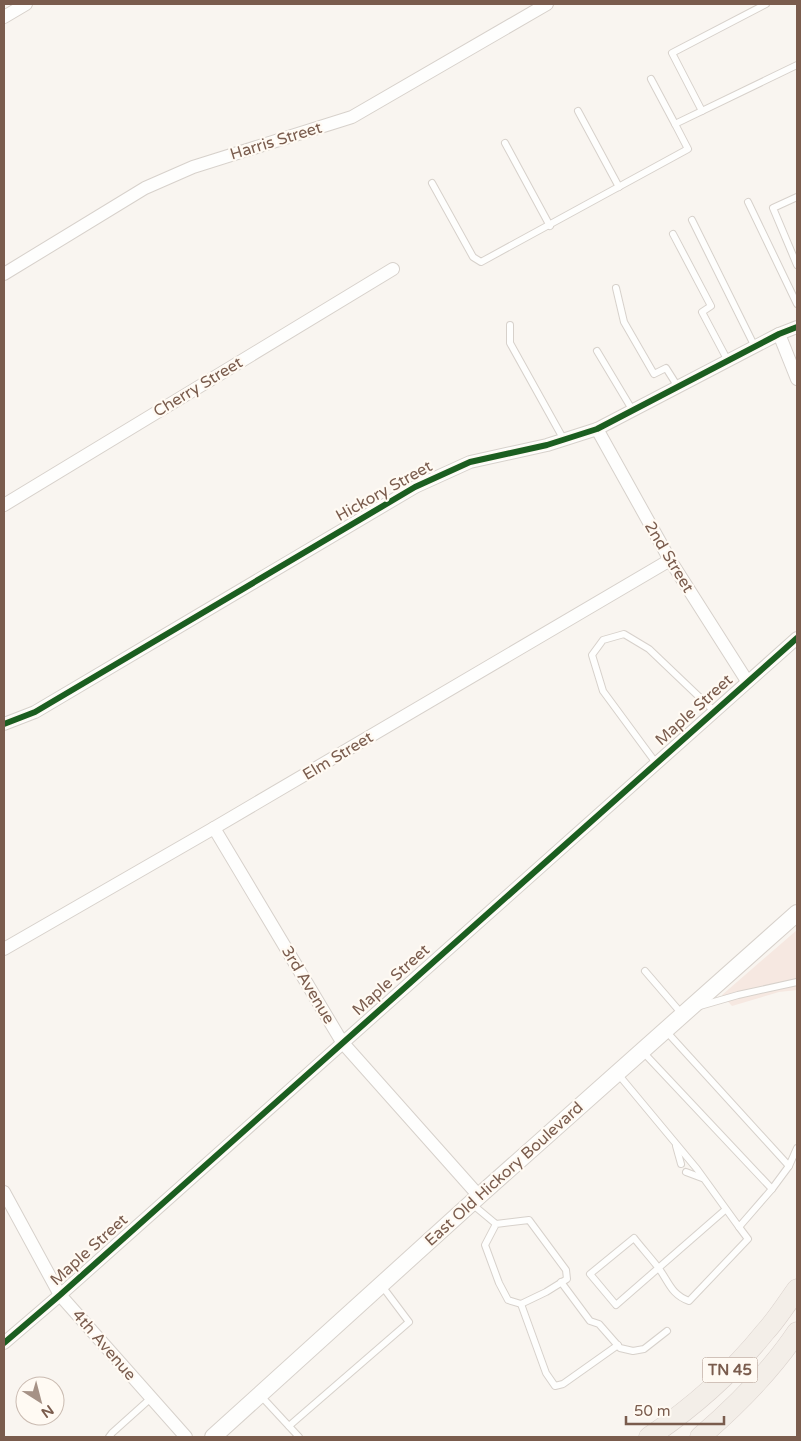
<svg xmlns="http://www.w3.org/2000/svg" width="801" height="1441" font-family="'Varela Round',sans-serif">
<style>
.commercial{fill:#f6e8e1}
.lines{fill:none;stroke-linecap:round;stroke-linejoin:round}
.service-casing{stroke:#d7d1cb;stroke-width:8}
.minor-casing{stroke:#d7d1cb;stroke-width:14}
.tertiary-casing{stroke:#d7d1cb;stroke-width:18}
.primary-casing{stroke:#dad1cc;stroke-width:21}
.service{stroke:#fefefd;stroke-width:6}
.minor{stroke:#fefefd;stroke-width:12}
.tertiary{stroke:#fefefd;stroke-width:16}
.primary{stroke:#f3eee8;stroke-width:20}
.cycleway-casing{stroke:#fffaf3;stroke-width:9}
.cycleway{stroke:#1b5e20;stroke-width:6}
.labels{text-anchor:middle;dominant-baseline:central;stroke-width:4.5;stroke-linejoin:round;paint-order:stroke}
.shield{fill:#fffaf3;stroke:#a28b7f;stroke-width:1}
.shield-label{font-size:15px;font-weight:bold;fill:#7a5c4d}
.street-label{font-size:16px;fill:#7a5c4d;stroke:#fffaf3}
</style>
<rect width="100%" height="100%" fill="#f9f5f0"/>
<polygon class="commercial" points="797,930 797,990 779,992 732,1006 722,995"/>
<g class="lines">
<g class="service-casing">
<g id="service">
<polyline points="651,79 675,124"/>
<polyline points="578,111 619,187"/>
<polyline points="702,111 672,53 766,4"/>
<polyline points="505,143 550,226"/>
<polyline points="432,183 473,257 481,262 688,149 675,124 797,65"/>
<polyline points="797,197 773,208 797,265"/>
<polyline points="748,202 797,304"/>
<polyline points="692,220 755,347"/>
<polyline points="673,234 711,306 702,312 728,361"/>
<polyline points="616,288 624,322 654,374 666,368 678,387"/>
<polyline points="510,325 510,343 564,440"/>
<polyline points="597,351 633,411"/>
<polyline points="656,763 603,691 592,655 603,640 624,634 649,649 714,711"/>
<polyline points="645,971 682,1014"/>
<polyline points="700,1006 738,995 797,982"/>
<polyline points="643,1052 772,1189 789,1166 665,1030"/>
<polyline points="618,1074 697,1169 739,1227 772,1189"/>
<polyline points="676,1146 681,1164"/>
<polyline points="789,1166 797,1148"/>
<polyline points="686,1172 702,1178"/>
<polyline points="472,1204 496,1224 529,1220 566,1270 567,1279 546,1292 521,1304 508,1300 499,1283 485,1245 496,1224"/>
<path d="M 725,1210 L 616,1305 L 590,1274 L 634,1238 C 641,1247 650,1257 657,1266 C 669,1281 670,1294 689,1301 L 748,1239 L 739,1227"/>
<polyline points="561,1282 590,1321 599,1324 620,1348 633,1351 644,1349 667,1331"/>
<polyline points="521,1304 546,1373 555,1386 563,1384 618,1345"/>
<polyline points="261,1396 299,1437"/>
<polyline points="289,1426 409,1322 382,1286"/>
<polyline points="109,1437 112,1433 151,1398"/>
</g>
</g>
<g class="minor-casing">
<g id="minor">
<polyline points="4,17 26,4"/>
<polyline points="4,274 145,188 193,167 352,117 547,4"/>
<polyline points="779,334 797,379"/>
<polyline points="597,429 670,560 747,681"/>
<polyline points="4,505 393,269"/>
<polyline points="4,724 35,712 415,487 470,462 547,445 597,429 779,334 797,327"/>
<polyline points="214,828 342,1042 479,1196"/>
<polyline points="4,949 214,828 670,560"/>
<polyline points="4,1192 60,1295 186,1437"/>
<polyline points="4,1343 60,1295 797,638"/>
</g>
</g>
<g class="tertiary-casing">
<polyline id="tertiary" points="213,1437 479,1196 797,913"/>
</g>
<g class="primary-casing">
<g id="primary">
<path d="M 649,1437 C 692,1408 732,1373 765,1332 C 777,1319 787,1303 797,1289"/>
<path d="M 700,1437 C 736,1406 771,1371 797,1332"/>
</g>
</g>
<use href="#service" class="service"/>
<use href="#minor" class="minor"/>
<use href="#tertiary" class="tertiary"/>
<use href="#primary" class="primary"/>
<g class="cycleway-casing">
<g id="cycleway">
<polyline points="4,724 35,712 415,487 470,462 547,445 597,429 779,334 797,327"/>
<polyline points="4,1343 60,1295 797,638"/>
</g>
</g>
<use href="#cycleway" class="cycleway"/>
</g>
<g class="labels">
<rect class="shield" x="702.5" y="1357.5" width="55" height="25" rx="4"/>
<g class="shield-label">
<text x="730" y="1370">TN 45</text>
</g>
<g class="street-label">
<text transform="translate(276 141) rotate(-17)">Harris Street</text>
<text transform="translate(198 387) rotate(-31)">Cherry Street</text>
<text transform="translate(384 491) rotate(-29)">Hickory Street</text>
<text transform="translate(669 557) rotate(59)">2nd Street</text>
<text transform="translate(694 710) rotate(-42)">Maple Street</text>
<text transform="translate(338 756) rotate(-31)">Elm Street</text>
<text transform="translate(391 980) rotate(-42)">Maple Street</text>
<text transform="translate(308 985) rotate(59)">3rd Avenue</text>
<text transform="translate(504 1174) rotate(-42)">East Old Hickory Boulevard</text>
<text transform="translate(89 1250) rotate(-42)">Maple Street</text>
<text transform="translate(104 1345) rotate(49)">4th Avenue</text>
</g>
</g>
<rect width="801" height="1441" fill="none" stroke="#7a5c4d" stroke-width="10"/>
<g transform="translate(40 1401) rotate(144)"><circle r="24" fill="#fffaf3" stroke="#cabbb1"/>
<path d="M0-4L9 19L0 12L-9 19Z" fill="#a69286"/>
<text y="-8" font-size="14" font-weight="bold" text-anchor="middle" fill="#7a5c4d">N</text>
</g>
<path d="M626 1416v8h98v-8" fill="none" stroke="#7a5c4d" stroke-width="2.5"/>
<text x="634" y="1416" font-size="15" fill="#7a5c4d" stroke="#fffaf3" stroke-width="4" paint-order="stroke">50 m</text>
</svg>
